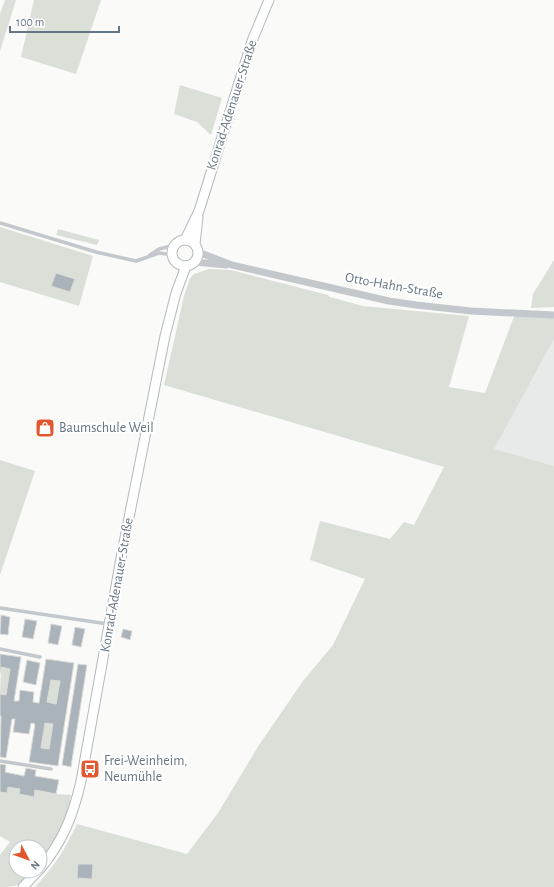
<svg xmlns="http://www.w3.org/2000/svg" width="554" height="887" font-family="'Alegreya Sans',sans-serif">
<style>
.built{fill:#e8e9e9}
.green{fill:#dadfd7}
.building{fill:#aab3b9;stroke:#dcdcda;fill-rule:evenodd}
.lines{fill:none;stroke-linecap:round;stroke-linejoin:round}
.secondary-casing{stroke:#b3babf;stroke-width:11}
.service{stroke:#c3c8cc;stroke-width:3.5}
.minor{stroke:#c3c8cc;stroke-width:7}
.secondary{stroke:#fff;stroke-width:9}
.labels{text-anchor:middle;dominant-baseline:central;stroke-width:4;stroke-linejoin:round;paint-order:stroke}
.street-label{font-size:14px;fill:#657683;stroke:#fff}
.poi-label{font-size:14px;fill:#657683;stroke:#fff;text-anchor:start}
</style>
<rect width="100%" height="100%" fill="#fafaf8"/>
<polygon class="built" points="554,339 554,466 493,450"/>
<g class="green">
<polygon points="5,0 16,0 0,51 0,14"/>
<polygon points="34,0 101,0 76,74 21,57"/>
<polygon points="180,85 222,98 211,135 197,122 174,114"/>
<polygon points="0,227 93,256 79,306 0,282"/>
<polygon points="58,229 99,240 97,245 56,235"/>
<polygon points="554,260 554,307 531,308 533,294"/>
<path d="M 209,269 L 231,270 L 328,295 L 330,297 L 363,306 L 469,316 L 449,387 L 485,393 L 515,314 L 554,315 L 554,339 L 494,449 L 554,466 L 554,887 L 35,887 C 55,866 65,849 77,824 L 187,854 L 218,813 L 259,745 L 303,681 L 333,645 L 365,579 L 310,560 L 320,521 L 390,539 L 404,522 L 414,525 L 444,467 L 164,385 L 184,296 L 190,278 L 194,274 Z"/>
<polygon points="0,460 35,471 0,575"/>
<polygon points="1,667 10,669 6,695 0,694"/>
<polygon points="51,680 60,681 56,704 47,702"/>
<polygon points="45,723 53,724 49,749 41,748"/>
<path d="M 8,787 L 20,789 L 34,796 L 35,790 L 56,794 L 71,795 C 67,821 56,840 40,860 L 40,847 L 16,847 L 16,871 L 31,871 C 19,886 19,887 0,887 L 0,855 L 10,842 L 0,836 L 0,792 Z"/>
</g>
<g class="building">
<polygon points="56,273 75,279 70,292 51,286"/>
<polygon points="43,420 51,422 50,426 42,424"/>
<polygon points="41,425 50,427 49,431 41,429"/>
<polygon points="1,615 10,617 8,635 0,634"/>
<polygon points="25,619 37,621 33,639 22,637"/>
<polygon points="51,624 62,626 58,645 48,643"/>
<polygon points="75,627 85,629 81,647 72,645"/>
<polygon points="123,629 132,631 130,640 121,637"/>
<path d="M 0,654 L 21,657 L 14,701 L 19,701 L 20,690 L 34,692 L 33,702 L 39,703 L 46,659 L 74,663 L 58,766 L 29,762 L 35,724 L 31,723 L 29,734 L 13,732 L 15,719 L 12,719 L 6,758 L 0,757 L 1,716 L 0,716 L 0,694 L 6,695 L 10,669 L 1,667 L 0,673 ZM 51,680 L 60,681 L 56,704 L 47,702 ZM 45,723 L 53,724 L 49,749 L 41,748 Z"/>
<polygon points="27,660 40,663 36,685 23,682"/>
<polygon points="78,664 87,665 71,767 62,765"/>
<polygon points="0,764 6,765 5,772 24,776 26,768 36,770 35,776 59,780 56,794 35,790 34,797 19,794 20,789 8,787 7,793 0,792"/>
<polygon points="78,864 93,864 92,879 77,878"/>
</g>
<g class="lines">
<g class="secondary-casing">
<g id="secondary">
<polyline points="185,240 199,211 252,41 269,0"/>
<circle cx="185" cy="253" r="13"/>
<polyline points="195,244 198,217"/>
<path d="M 40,869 C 63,841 73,816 81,781 L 121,558 L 165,336 L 176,293 L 186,266"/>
<polyline points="23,887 38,871"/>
</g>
</g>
<g class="service">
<polyline points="0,223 96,252 136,261 159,253 173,255"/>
<polyline points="150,255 159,249 175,245"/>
<polyline points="0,608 108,624"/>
<polyline points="0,649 40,657"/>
<polyline points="0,761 51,769"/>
</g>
<g class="minor">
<polyline points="198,252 232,265 389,301 416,305 471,311 554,315"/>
<polyline points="195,262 226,265"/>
</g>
<use href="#secondary" class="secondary"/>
</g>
<defs>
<g id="shop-square" transform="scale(1)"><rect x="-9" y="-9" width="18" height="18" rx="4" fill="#e4572e" stroke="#fff"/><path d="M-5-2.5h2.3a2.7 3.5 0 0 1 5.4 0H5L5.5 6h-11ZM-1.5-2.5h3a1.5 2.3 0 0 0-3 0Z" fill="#fff"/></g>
<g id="bus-square" transform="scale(1)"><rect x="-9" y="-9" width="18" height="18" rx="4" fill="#e4572e" stroke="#fff"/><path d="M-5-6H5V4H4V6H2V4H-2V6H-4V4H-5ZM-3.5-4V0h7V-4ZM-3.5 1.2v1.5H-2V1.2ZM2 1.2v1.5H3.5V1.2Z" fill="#fff"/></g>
</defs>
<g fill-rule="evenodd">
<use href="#shop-square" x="45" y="428"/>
<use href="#bus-square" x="90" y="769"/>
</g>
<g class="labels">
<g class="street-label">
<text transform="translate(232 105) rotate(-72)">Konrad-Adenauer-Straße</text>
<text transform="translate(394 286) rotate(10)">Otto-Hahn-Straße</text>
<text transform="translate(117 585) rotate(-80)">Konrad-Adenauer-Straße</text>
</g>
<g class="poi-label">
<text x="59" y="428">Baumschule Weil</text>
<text x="104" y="761">Frei-Weinheim,<tspan x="104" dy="16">Neumühle</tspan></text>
</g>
</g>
<g transform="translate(28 859) rotate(131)"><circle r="19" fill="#ffffff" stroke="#c1c8cd"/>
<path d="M0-3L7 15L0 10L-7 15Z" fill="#e4572e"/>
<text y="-6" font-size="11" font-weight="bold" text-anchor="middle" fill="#657683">N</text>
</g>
<path d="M10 26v6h109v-6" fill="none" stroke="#657683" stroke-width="2"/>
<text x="16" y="26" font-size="12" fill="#657683" stroke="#ffffff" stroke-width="3" paint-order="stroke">100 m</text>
</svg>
